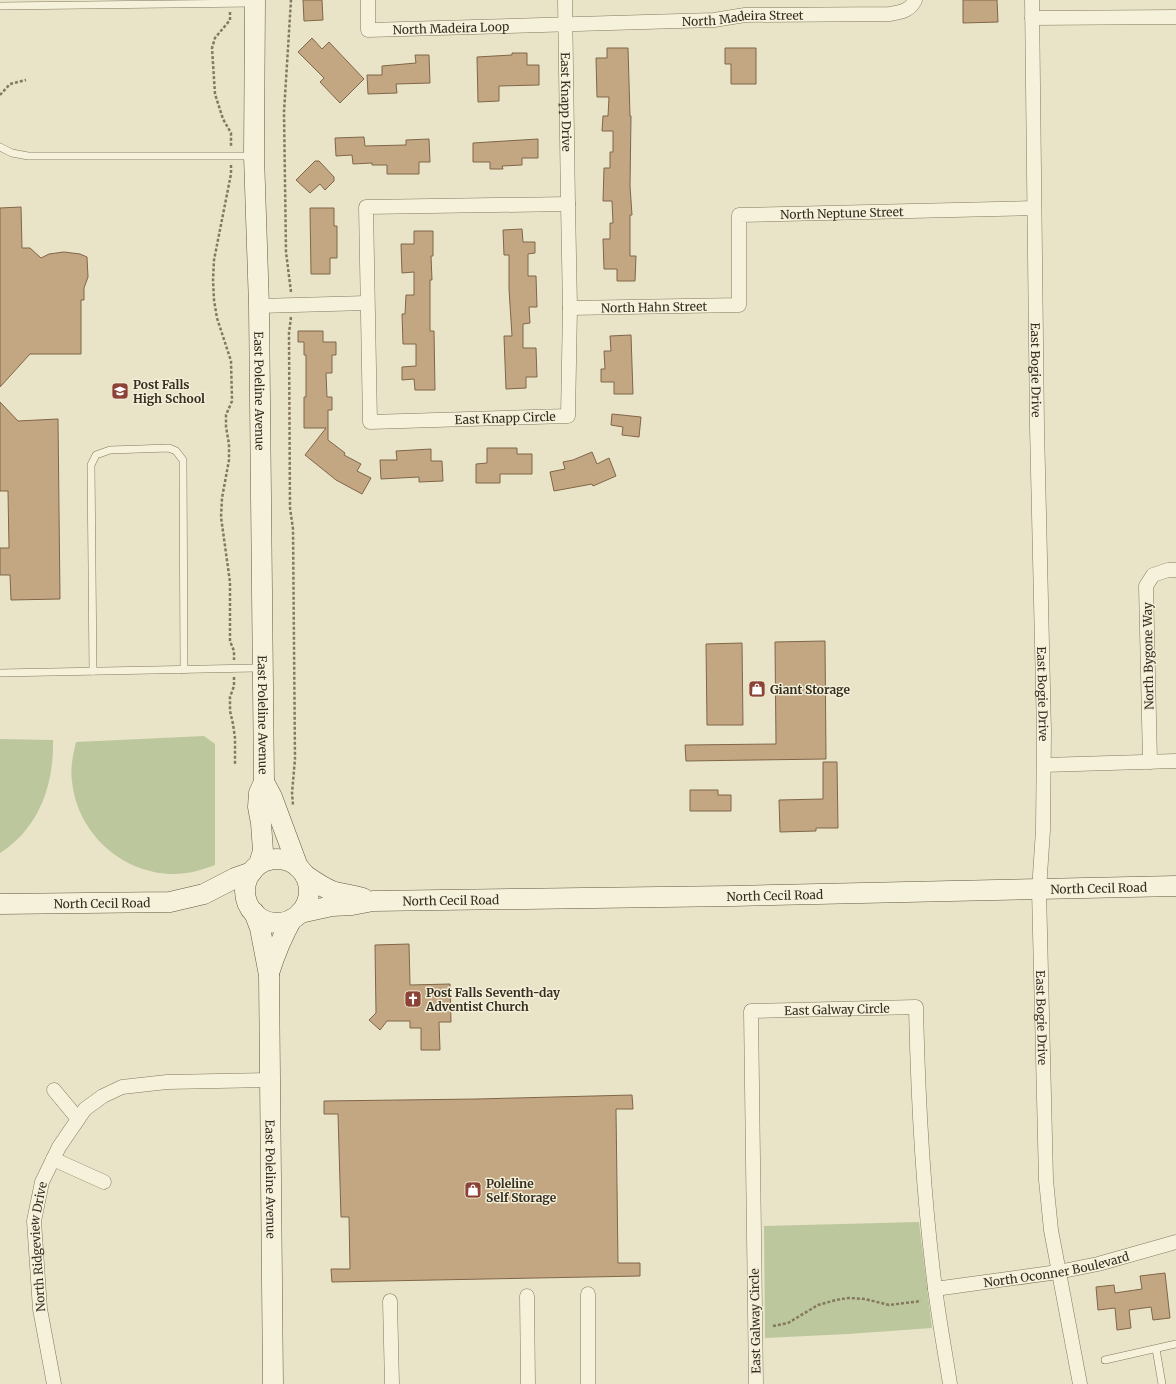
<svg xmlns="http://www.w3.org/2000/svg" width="1176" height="1384" font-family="Merriweather,serif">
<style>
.green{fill:#bcc79d}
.building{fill:#c3a782;stroke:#806648}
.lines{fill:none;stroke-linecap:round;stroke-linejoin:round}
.lane-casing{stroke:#84785f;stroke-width:8}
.street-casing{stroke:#84785f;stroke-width:15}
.secondary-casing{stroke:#655942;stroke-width:21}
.path{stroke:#84785f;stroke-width:2.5;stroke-dasharray:3 2;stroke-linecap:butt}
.lane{stroke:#f5f1db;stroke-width:7}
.street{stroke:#f5f1db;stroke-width:14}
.secondary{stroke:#f5f1db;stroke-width:20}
.labels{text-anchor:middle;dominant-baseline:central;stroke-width:3;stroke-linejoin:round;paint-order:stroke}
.street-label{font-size:12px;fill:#362e21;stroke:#f2eed7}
.poi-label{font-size:12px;font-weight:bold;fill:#362e21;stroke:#f2eed7;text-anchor:start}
</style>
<rect width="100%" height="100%" fill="#e9e4c8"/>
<g class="green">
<path d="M 204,736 L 215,744 L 215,865 C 202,870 188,874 174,874 C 122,874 77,833 72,781 C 70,768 73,755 76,742 Z"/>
<path d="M 0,739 L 53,740 C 54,785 39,828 0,853 Z"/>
<polygon points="919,1222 932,1328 848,1334 765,1338 764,1226"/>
</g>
<g class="building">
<polygon points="303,0 322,0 323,20 304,21"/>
<polygon points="963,0 997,0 998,22 963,23"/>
<polygon points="312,38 322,49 329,42 364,79 340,103 320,82 324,78 298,52"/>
<polygon points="607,48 628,48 630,116 631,116 630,186 632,215 630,215 630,256 636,256 635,281 617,281 617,269 604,269 603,239 610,239 610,223 613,223 612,201 603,201 604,168 610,168 610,152 613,152 613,131 602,131 603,116 608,116 609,97 597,97 596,58 607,58"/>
<polygon points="725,48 756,48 756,84 731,84 731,64 725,64"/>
<polygon points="512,53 527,53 527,65 539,65 539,85 499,86 499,101 478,102 477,57 512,55"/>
<polygon points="415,55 429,55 430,83 396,84 397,93 368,94 367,75 382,75 382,66 416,63"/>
<polygon points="364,137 365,146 406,145 406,140 429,139 430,162 419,162 419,174 387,174 387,165 372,165 372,163 353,164 352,155 336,156 335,138"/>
<polygon points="538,139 538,158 522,158 522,165 502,166 503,169 490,169 490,162 473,162 473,143"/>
<polygon points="315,161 319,161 334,177 334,181 325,190 320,184 310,193 296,180"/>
<polygon points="21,207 22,248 30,248 41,258 49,254 64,252 80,254 87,257 88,277 84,288 84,300 81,300 81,354 30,354 0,387 0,208"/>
<polygon points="310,208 334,208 334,226 337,226 337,258 330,258 330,274 311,274"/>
<polygon points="522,229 523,242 535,242 535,253 528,254 528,276 536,276 537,307 529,307 530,323 523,324 523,348 536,348 537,377 526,377 526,388 506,389 504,336 512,336 509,289 509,255 504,255 503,230"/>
<polygon points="414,231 433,231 433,256 431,256 432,280 430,280 430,331 434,331 435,390 415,390 414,379 402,380 402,367 416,366 416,344 403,344 402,314 405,314 406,295 414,295 414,272 402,273 401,244 414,244"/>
<polygon points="298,331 323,331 323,342 336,342 336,355 332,355 332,373 326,373 327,397 332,397 332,410 328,410 328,440 345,453 344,455 361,464 357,471 371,478 362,494 336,480 305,455 326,428 304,428 304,397 306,397 306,355 304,355 304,342 298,342"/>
<polygon points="631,335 633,394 614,394 614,382 601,382 601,369 605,369 604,351 611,351 610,336"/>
<polygon points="0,402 18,421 58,419 60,599 11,600 10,575 0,575 0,548 9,548 8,491 0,491"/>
<polygon points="612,414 641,417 639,437 622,435 623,427 611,425"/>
<polygon points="487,448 517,448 517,454 532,454 532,474 500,474 500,483 476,483 476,464 487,463"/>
<polygon points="431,449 431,461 442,461 443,481 419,482 419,477 381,479 380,460 397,460 396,451"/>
<polygon points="592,452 597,464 609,458 616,476 593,486 592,484 554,491 550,472 565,469 563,462 573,460"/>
<polygon points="825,641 826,759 686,761 685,745 776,744 775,642"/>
<polygon points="742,643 743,725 707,725 706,644"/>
<polygon points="823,762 837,762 838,828 816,828 816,831 780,832 779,800 823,799"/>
<polygon points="690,790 718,790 718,795 731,795 731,811 690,811"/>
<polygon points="409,944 410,985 450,984 451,1022 439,1022 440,1050 421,1050 421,1028 410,1028 410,1021 387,1021 380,1030 369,1020 376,1013 375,945"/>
<polygon points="632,1095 633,1109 616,1109 618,1263 640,1263 640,1276 332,1282 331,1269 350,1269 349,1217 341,1217 338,1114 324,1114 324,1101 477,1099"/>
<polygon points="1165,1273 1170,1318 1153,1320 1151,1307 1129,1310 1131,1328 1117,1330 1115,1308 1098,1310 1096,1287 1114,1285 1115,1293 1142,1289 1140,1276"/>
</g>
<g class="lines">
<g class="lane-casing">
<g id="lane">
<polyline points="0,6 255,3"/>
<polyline points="0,147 12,153 28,156 252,156"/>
<polyline points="93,671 91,465 96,455 110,450 169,448 176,451 183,460 184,670"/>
<polyline points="0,673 262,668"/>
<polyline points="1156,1349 1162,1384"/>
<polyline points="1105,1360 1176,1344"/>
</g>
</g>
<g class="street-casing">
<g id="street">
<path id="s1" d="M 368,0 L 368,30 L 714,20 L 745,15 L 890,14 C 901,12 910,11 915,0"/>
<path id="s2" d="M 565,0 L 568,204"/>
<path id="s3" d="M 1032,0 L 1037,427 L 1044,732 L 1043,830 L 1039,890 L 1046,1180 L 1051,1230 L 1080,1384"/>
<polyline points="1032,18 1176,17"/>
<polygon points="568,204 570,308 568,416 370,422 366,207"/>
<polyline points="259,306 367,303"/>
<path id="s4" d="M 570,308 L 739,305 L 739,215 L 1034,208"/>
<polyline points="1150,762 1146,586 1153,575 1168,570 1176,570"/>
<polyline points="1044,765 1176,761"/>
<polyline points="54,1090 78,1119"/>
<polyline points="53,1159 104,1182"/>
<path id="s5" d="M 935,1289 L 1058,1272 L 1098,1264 L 1176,1242"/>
<polyline points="588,1294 588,1384"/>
<polyline points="527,1296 528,1384"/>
<polyline points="390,1301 392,1384"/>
<path id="s6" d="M 54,1384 L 40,1309 L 34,1221 L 42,1182 L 59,1147 L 85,1109 L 103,1096 L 122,1087 L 167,1082 L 271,1080"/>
<path id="s7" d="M 756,1384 L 751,1011 L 916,1007 C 918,1101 923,1195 935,1288 C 939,1320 945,1352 950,1384"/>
</g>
</g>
<g class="secondary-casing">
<g id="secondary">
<path id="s8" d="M 255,0 L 254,156 L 259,306 L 264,782 L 259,793 L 258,807 L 261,823 L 263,851 L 259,864"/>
<polyline points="264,782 272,797 298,867"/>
<circle cx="277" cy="891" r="32"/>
<path d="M 305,875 C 314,881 322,887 332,891 C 342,894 353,895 363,898"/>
<path id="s9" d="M 0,904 L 170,902 L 204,894 L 235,878 L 252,872"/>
<path id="s10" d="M 254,912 L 260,928 L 269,975 L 273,1384"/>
<path id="s11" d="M 300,913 L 332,906 L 352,905 L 373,901 L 733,896 L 1176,886"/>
<path d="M 269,973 C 275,954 282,937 292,919"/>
</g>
</g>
<g class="path">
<polyline points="230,12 230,20 215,38 212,48 215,94 223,119 231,133 231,146"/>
<polyline points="0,95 10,84 26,80"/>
<polyline points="231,165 231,174 214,260 213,280 214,300 217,318 231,361 232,401 226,415 226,427 229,444 229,460 222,498 221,517 230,582 230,641 234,651 234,660"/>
<polyline points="291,292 286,252 284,112 291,0"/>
<polyline points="291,317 289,333 290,508 293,529 295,759 292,793 293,805"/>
<polyline points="234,677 234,686 230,697 230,711 233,724 235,738 235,764"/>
<polyline points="773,1326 788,1323 818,1305 836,1300 849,1298 865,1299 889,1305 921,1301"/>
</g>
<use href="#lane" class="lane"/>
<use href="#street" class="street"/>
<use href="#secondary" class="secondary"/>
</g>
<defs>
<g id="school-square" transform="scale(0.9)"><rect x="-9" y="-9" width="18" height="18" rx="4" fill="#8c4236" stroke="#f2eed7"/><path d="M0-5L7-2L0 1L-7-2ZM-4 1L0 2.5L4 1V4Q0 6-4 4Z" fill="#fff"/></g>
<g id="shop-square" transform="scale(0.9)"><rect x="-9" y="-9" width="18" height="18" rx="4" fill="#8c4236" stroke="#f2eed7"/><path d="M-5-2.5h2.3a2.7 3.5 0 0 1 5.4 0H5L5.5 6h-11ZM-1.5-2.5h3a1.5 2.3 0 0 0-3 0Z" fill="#fff"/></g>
<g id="church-square" transform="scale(0.9)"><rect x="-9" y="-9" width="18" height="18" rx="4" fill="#8c4236" stroke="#f2eed7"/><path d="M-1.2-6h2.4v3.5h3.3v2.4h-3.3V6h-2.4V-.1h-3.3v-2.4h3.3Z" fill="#fff"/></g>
</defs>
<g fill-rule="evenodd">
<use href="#school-square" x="120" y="391"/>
<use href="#shop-square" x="757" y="689"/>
<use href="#church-square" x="413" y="999"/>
<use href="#shop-square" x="473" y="1190"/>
</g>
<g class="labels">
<g class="street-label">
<text stroke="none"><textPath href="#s1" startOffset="405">North Madeira Street</textPath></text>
<text stroke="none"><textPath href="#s1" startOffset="113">North Madeira Loop</textPath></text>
<text stroke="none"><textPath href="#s2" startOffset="102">East Knapp Drive</textPath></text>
<text stroke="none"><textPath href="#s4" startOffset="362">North Neptune Street</textPath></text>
<text stroke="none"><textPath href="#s4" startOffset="84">North Hahn Street</textPath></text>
<text stroke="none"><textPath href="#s3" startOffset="370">East Bogie Drive</textPath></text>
<text stroke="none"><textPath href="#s8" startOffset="391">East Poleline Avenue</textPath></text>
<text transform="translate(505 418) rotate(-2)">East Knapp Circle</text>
<text transform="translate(1148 656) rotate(-91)">North Bygone Way</text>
<text stroke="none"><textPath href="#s3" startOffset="694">East Bogie Drive</textPath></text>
<text stroke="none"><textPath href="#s8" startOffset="715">East Poleline Avenue</textPath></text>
<text stroke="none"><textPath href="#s11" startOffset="800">North Cecil Road</textPath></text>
<text stroke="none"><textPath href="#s11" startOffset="476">North Cecil Road</textPath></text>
<text stroke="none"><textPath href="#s11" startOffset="152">North Cecil Road</textPath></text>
<text stroke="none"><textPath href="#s9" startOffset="102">North Cecil Road</textPath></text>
<text stroke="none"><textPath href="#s7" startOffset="459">East Galway Circle</textPath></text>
<text stroke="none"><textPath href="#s3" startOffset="1018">East Bogie Drive</textPath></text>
<text stroke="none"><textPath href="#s10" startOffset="269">East Poleline Avenue</textPath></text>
<text stroke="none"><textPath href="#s6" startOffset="139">North Ridgeview Drive</textPath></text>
<text stroke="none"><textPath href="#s5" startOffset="123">North Oconner Boulevard</textPath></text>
<text transform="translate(755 1321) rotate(-91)">East Galway Circle</text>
</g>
<g class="poi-label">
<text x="133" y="384">Post Falls<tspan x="133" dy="14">High School</tspan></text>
<text x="770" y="689">Giant Storage</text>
<text x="426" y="992">Post Falls Seventh-day<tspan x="426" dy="14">Adventist Church</tspan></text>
<text x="486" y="1183">Poleline<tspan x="486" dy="14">Self Storage</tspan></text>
</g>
</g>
</svg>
